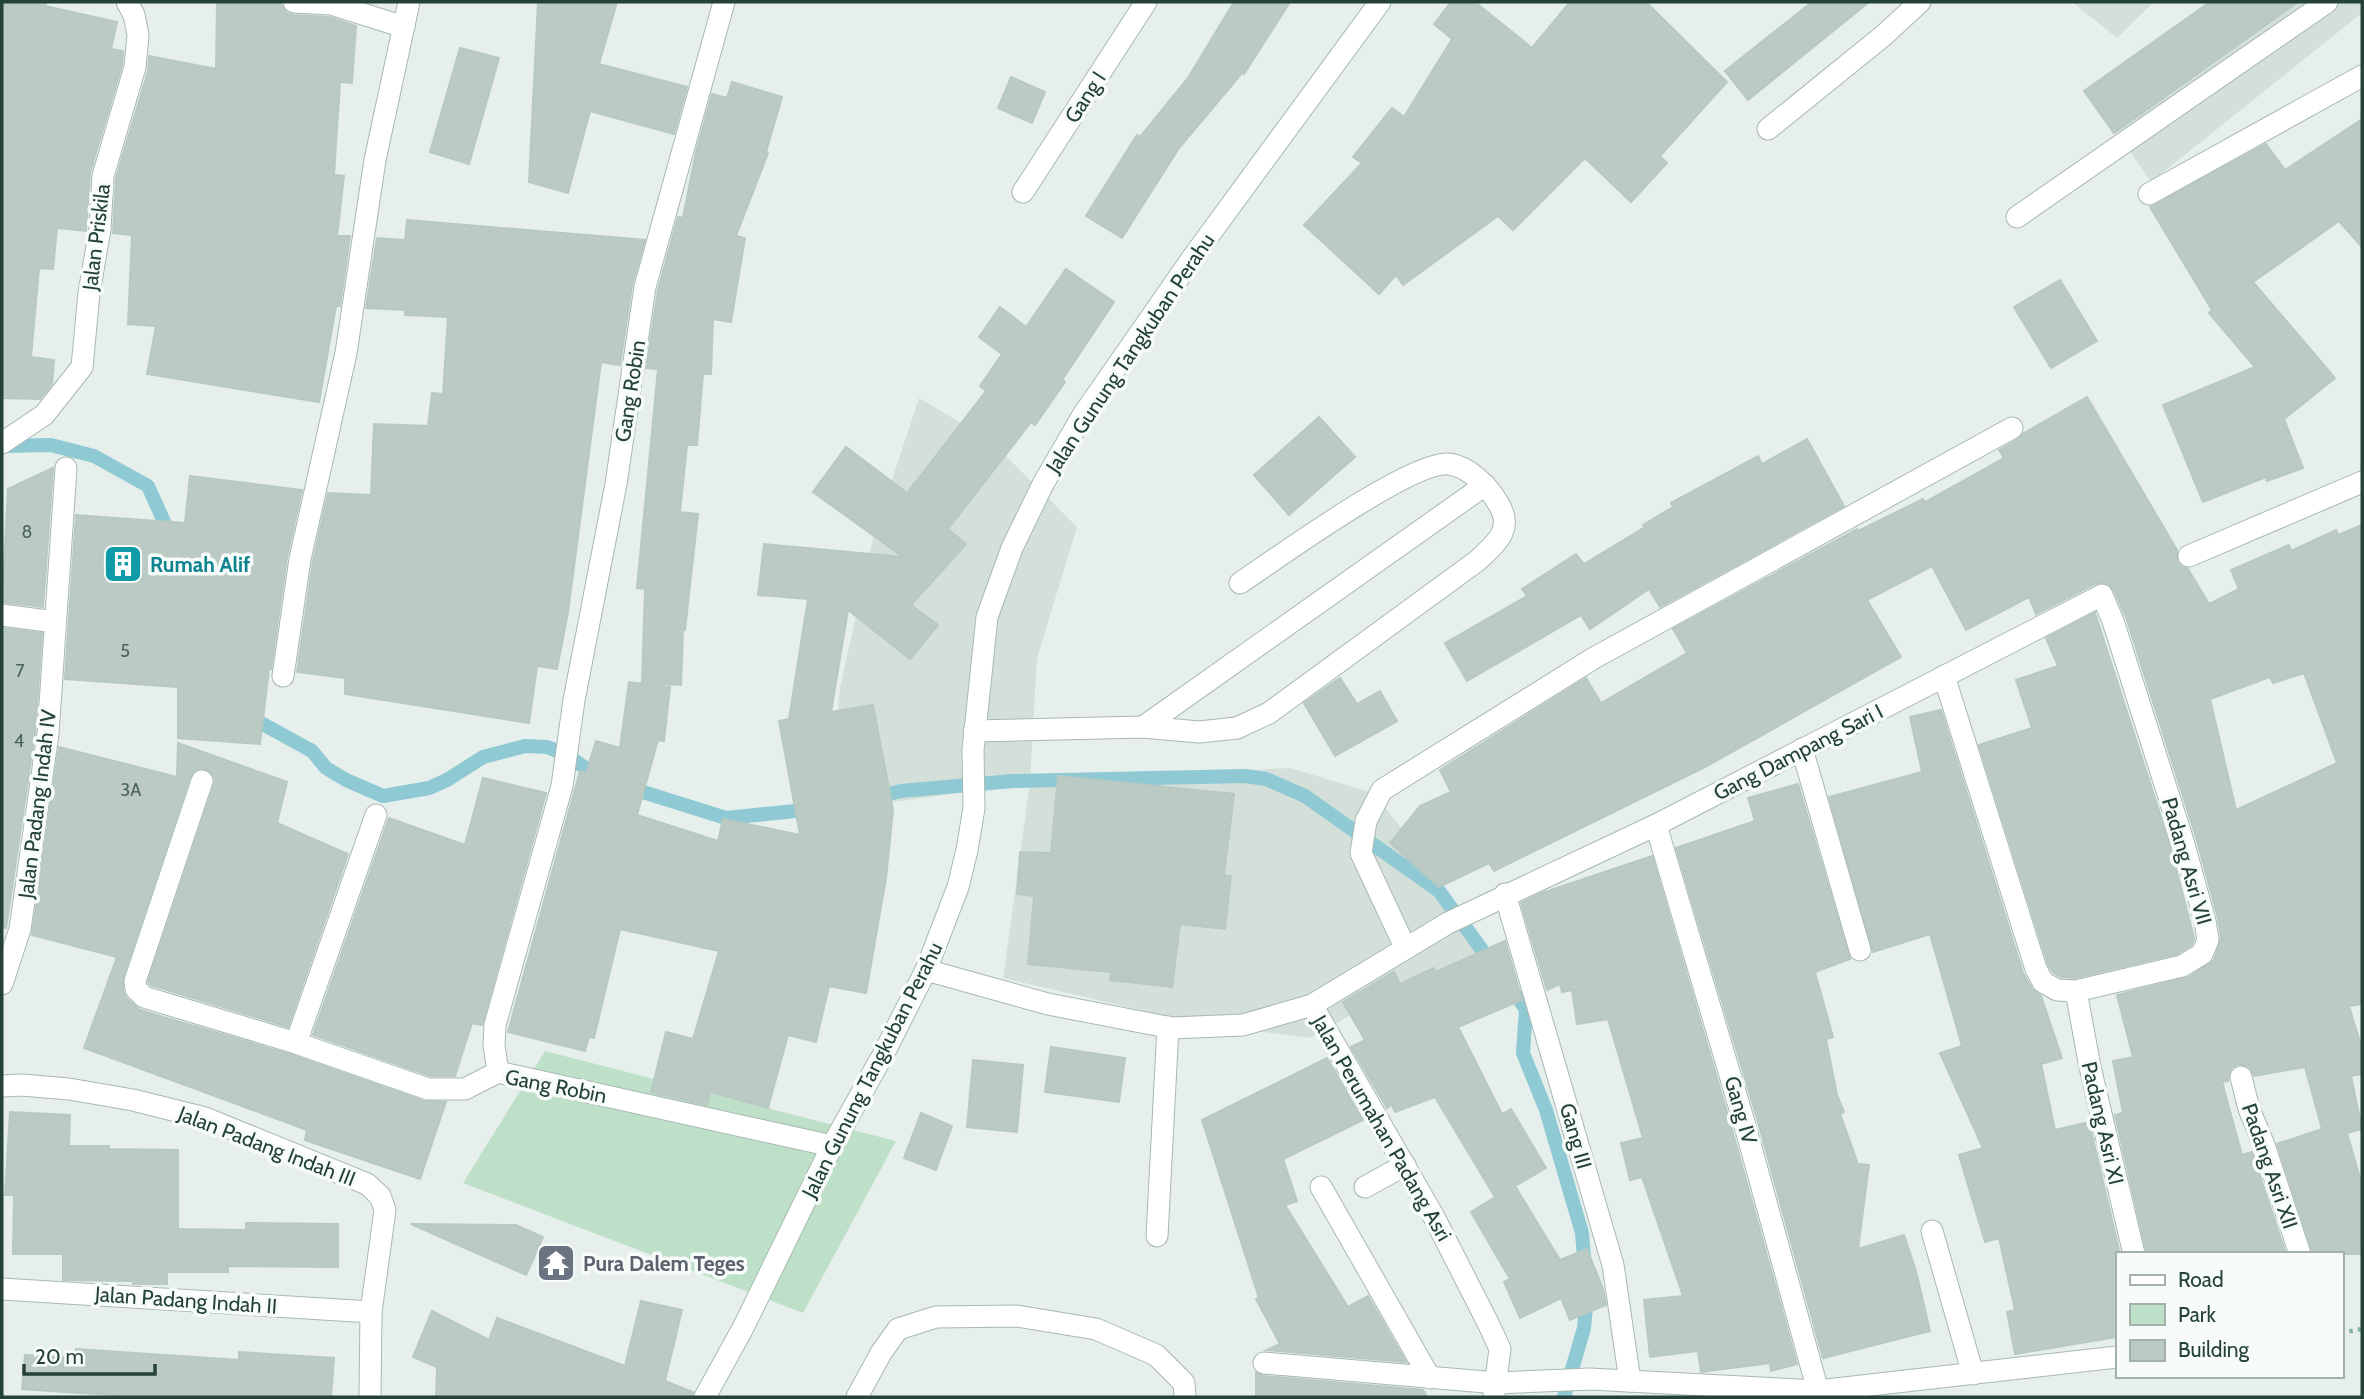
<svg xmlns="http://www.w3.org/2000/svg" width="2364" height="1399" font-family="Cabin,sans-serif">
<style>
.built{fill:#d4dfda}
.green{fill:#bfe0c8}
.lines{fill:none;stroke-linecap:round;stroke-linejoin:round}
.stream{stroke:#8ec9d4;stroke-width:14}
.building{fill:#bbcac4;stroke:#b8c9c2;stroke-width:2;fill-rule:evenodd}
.street-casing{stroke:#a8b8b2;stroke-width:23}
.secondary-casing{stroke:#a4bbb3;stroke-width:23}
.path{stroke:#86b3a5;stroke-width:4.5;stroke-dasharray:3.5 5;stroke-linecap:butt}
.street{stroke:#fff;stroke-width:21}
.secondary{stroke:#fff;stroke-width:21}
.labels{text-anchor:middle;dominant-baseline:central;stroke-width:7;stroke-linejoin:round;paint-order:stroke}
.number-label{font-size:18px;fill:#4a645c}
.street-label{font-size:21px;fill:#24423a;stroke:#f7fbf9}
.culture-label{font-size:21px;font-weight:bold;fill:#0d838f;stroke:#f7fbf9;text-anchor:start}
.worship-label{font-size:21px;font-weight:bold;fill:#5b616d;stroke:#f7fbf9;text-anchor:start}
</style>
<rect width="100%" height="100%" fill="#e6efeb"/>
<g class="built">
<polygon points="2072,2 2154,2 2117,38"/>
<polygon points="2295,2 2362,2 2362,13 2151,182 2117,133"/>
<polygon points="919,398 990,440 1077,527 1037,658 1030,782 1290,768 1373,793 1411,840 1480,952 1363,1008 1311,1038 1196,1023 1003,978 1030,783 828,811 840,688 874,534"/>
</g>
<polygon class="green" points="545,1051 896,1141 803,1313 463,1183"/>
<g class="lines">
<g class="stream">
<polyline points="2,446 51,445 94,456 148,486 165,524 167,539"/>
<polyline points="248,716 312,751 326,768 346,780 383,796 429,788 447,780 483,757 525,746 547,747 567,755 601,779"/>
<polyline points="627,787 726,818 815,809"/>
<polyline points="872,798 901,791 1013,781 1245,776 1266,779 1305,796 1439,891 1493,965"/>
<polyline points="1509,987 1526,1009 1523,1053 1546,1110 1582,1233 1585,1269"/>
<polyline points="1564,1397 1584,1328 1587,1297"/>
</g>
</g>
<g class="building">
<polygon points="2,2 46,2 45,6 117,22 111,49 123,51 122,65 90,173 86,231 57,228 53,269 39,268 31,357 54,360 52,384 40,399 2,398"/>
<polygon points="217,2 281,4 286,13 293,15 329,17 356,26 352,83 340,82 334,175 344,176 337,236 350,236 340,306 336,306 319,402 147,374 156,326 128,324 132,235 113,233 116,178 148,71 149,56 216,69"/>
<polygon points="538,2 617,2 599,64 687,87 674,134 590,111 568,193 529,182"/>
<polygon points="1234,2 1290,2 1244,74 1242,73 1179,148 1122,238 1086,216 1137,135 1140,137 1188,78"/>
<polygon points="1451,2 1475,2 1532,48 1570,2 1646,2 1727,82 1660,156 1667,163 1631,202 1585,158 1513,230 1498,216 1403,285 1396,275 1379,294 1304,225 1362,163 1353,157 1392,108 1404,117 1452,39 1434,24"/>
<polygon points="1812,2 1869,2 1748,100 1725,71"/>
<polygon points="2210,2 2298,2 2114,133 2084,91"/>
<polygon points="460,48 499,58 469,164 430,152"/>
<polygon points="1011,77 1045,92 1032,123 998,108"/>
<polygon points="732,82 782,97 766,152 768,153 736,236 745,238 731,322 713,319 711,374 703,374 697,445 687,445 680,512 698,514 685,630 683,630 681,685 642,683 645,589 637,588 658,369 646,368 658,290 678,217 683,218 696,152 712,94 727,98"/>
<polygon points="2362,119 2362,247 2339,221 2253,282 2335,378 2284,419 2303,468 2267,481 2266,477 2203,502 2163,405 2255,367 2209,313 2212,310 2150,207 2266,144 2285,170"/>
<polygon points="407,220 645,240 632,285 620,365 601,362 568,612 557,669 537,666 529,723 345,694 345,678 297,672 313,561 328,493 371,495 374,424 428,426 432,393 443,394 448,317 405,315 405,310 366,308 377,238 405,240"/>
<polygon points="1066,269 1114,302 1062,380 1065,382 1035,425 1031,422 948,529 966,544 911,605 938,625 910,659 848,610 831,712 873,705 893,810 886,878 866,993 829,986 816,1042 788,1035 768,1108 710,1092 707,1105 651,1092 666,1032 693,1039 719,951 620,929 594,1038 589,1037 585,1051 508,1032 580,771 586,773 596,741 620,748 629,682 670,687 664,741 658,740 637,815 718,841 723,819 800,835 779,721 789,719 808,599 758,595 764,544 903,557 813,492 846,447 907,493 986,391 980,386 1002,354 979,337 1000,307 1026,327"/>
<polygon points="2060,280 2097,341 2051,368 2014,307"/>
<path d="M 2087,397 L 2177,550 L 2177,562 L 2182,567 L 2188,569 L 2209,604 L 2239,589 L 2231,570 L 2289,545 L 2291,551 L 2336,530 L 2338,535 L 2362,525 L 2362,1004 L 2349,1006 L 2362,1049 L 2362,1074 L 2351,1076 L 2362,1129 L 2347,1133 L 2362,1185 L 2362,1254 L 2313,1254 L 2277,1144 L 2322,1129 L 2305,1067 L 2254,1076 L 2250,1067 L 2238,1064 L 2231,1068 L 2228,1081 L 2222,1082 L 2242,1155 L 2252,1152 L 2286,1254 L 2147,1254 L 2115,1115 L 2123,1113 L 2113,1061 L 2133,1057 L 2117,995 L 2189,977 L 2214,960 L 2221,938 L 2218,918 L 2196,837 L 2126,617 L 2114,590 L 2109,584 L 2096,583 L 2036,614 L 2029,597 L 1966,630 L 1932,566 L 1867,600 L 1901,657 L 1707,766 L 1494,871 L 1489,863 L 1439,887 L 1390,843 L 1420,806 L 1451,792 L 1440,770 L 1586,678 L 1601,703 L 1687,653 L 1673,629 L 1857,529 L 1858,531 L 1923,499 L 1925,502 L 2004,458 L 1999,450 L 2018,439 L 2024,433 ZM 2304,673 L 2337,763 L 2236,810 L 2210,699 L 2270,677 L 2273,683 Z"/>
<polygon points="1319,417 1355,457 1289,515 1254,475"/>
<polygon points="1807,439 1844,506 1660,607 1649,589 1590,629 1581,615 1467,681 1445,643 1527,596 1522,589 1576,554 1584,564 1645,527 1643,525 1673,507 1671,503 1758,456 1762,464"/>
<polygon points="53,468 43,607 2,602 8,489"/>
<polygon points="190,476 302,490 287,557 271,669 269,669 260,744 178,738 178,687 65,679 76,515 185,523"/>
<polygon points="2095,613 2170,845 2194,938 2192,945 2177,954 2075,978 2061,977 2053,972 2048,964 1979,745 2032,728 2016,680 2058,666 2046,638"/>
<polygon points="2,628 42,633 35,733 6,928 2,927"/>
<polygon points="1340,678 1357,704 1380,691 1397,721 1335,756 1304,703"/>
<polygon points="1941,710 2023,973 2032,989 2041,996 2062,1058 2041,1064 2055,1130 2089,1122 2120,1254 2117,1254 2117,1337 2015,1354 2007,1312 2015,1310 1999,1238 1985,1242 1959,1155 1983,1148 1940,1053 1962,1046 1930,934 1873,952 1829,797 1922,772 1910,717"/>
<polygon points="178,743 287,782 277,823 348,854 288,1027 151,985 148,982 214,785 215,778 211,772 200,768 194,771 190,777 123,977 123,991 126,998 140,1010 292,1055 424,1101 446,1102 420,1179 305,1140 307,1130 84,1048 117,957 32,935 59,747 177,777"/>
<polygon points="1058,776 1234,794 1224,875 1231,876 1225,929 1180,924 1172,987 1110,980 1111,972 1028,964 1034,896 1017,894 1020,852 1051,853"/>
<polygon points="483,778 546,793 482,1025 472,1023 455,1076 430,1076 313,1035 389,818 465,845"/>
<polygon points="1798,784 1850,959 1815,972 1833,1037 1826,1039 1837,1095 1844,1112 1840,1114 1858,1164 1869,1165 1858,1249 1904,1235 1916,1271 1930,1331 1823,1358 1757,1118 1676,848 1755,821 1748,798"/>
<polygon points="1652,856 1731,1126 1797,1364 1771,1371 1770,1363 1701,1372 1698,1351 1650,1357 1644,1300 1683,1296 1642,1177 1630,1180 1621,1143 1643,1138 1608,1019 1577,1024 1572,990 1562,992 1560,984 1547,990 1521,903 1542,893"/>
<polygon points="1505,941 1522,1000 1458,1027 1502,1114 1511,1109 1546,1168 1515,1186 1560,1260 1587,1249 1603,1289 1606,1305 1570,1320 1561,1298 1520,1318 1504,1282 1510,1279 1471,1212 1495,1197 1435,1097 1395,1112 1392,1105 1387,1108 1351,1047 1365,1040 1343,1002 1394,972 1400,984 1434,968 1436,972"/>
<polygon points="1051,1047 1125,1058 1119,1102 1045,1092"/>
<polygon points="1327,1058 1363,1120 1283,1159 1297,1201 1285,1205 1348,1307 1368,1296 1406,1362 1267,1350 1280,1344 1256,1299 1259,1298 1202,1120"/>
<polygon points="973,1060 1023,1065 1017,1132 967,1127"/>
<polygon points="10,1112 70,1115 69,1146 109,1146 109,1149 178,1150 178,1229 246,1230 246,1223 338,1224 338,1267 228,1266 228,1272 167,1272 167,1284 133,1284 133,1281 63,1280 63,1254 13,1254 14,1195 5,1195"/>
<polygon points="921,1113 952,1126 936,1170 904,1158"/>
<polygon points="411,1224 516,1225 543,1237 526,1275"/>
<polygon points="641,1301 682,1310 665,1381 693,1392 692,1397 436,1397 437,1367 413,1357 432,1311 489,1340 497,1318 625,1366"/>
<polygon points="76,1349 239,1360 239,1352 334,1358 331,1397 140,1397 22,1389 25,1355 75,1358"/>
<polygon points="1256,1373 1263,1376 1423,1390 1427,1397 1256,1397"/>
</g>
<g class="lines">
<g class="street-casing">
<g id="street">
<polyline points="294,2 331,4 404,27"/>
<polyline points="1768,129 1883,36 1920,2"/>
<polyline points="1023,192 1146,2"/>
<polyline points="2149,194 2362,76"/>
<polyline points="2017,217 2327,2"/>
<polyline points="2,443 44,415 82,367 89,293 100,229 103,176 135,67 138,35 134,15 127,2"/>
<polyline points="2189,556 2362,482"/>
<polyline points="2,615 55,622"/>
<polyline points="283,676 300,559 346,353 375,160 409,2"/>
<polyline points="1143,727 1485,485"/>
<path d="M 974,731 L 1143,727 L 1199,732 L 1237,728 L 1269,713 L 1477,561 C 1495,544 1515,530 1498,503 C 1489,487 1468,466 1449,464 C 1412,460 1276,559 1240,583"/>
<polyline points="1802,749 1860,950"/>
<polyline points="202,781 135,981 136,989 144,997 296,1043 428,1089 465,1089 498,1072 832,1146"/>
<polyline points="1656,825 1744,1122 1818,1391 1816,1397"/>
<polyline points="1505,894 1613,1265 1630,1381"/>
<polyline points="1405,947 1361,853 1366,821 1382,790 1594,658 2012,428"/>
<polyline points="926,970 1048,1004 1172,1028 1243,1025 1312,1005 1448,923 1656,825 2102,595 2113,621 2183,841 2205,921 2208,940 2202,954 2182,966 2076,991 2057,990 2043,982 2036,969 1944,676"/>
<polyline points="2,984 20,929 48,734 66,468"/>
<polyline points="2076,991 2090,1067 2134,1254"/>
<polyline points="1312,1005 1434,1217 1488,1323 1500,1349 1494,1395"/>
<polyline points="296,1043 376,815"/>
<polyline points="498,1072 494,1045 495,1025 562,786 574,700 616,484 645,287 724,2"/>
<polyline points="2241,1077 2249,1109 2264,1145 2300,1254"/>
<polyline points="2,1086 22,1085 69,1089 133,1100 205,1118 367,1184 380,1196 385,1210 371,1312 370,1397"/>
<polyline points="1321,1187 1430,1378"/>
<polyline points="1365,1187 1405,1165"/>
<polyline points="1932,1231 1973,1374"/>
<polyline points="1157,1236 1168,1027"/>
<polyline points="2,1289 371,1312"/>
<polyline points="1264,1363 1497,1383 1590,1379 1818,1391 2117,1357"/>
<polyline points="857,1397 881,1353 898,1329 936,1317 1017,1316 1096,1329 1156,1355 1184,1383 1185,1397"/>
</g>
</g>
<g class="secondary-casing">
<polyline id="secondary" points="705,1397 744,1326 832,1146 884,1053 926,970 958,887 967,850 974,808 973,750 987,617 1012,548 1043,484 1083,415 1193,257 1380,2"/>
</g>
<polyline class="path" points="2341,1333 2362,1329"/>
<use href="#street" class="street"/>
<use href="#secondary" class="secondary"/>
</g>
<defs>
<g id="building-square" transform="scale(2.0125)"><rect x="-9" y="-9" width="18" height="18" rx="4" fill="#0f9aa8" stroke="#f7fbf9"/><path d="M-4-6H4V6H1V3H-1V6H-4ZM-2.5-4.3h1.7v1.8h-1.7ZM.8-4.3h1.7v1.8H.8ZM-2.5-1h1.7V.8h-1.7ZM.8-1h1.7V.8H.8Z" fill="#fff"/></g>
<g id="temple-square" transform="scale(2.0125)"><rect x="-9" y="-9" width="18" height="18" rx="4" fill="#6b7280" stroke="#f7fbf9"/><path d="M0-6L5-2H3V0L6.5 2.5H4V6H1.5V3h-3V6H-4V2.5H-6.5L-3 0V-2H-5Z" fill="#fff"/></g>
</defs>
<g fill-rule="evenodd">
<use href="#building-square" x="123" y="564"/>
<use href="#temple-square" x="556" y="1263"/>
</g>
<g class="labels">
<g class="number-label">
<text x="27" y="532">8</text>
<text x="125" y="651">5</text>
<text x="20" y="671">7</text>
<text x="19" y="741">4</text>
<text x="131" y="790">3A</text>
</g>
<g class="street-label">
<text transform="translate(1085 97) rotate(-57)">Gang I</text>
<text transform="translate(96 237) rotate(-83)">Jalan Priskila</text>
<text transform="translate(1130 353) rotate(-56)">Jalan Gunung Tangkuban Perahu</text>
<text transform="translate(630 391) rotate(-81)">Gang Robin</text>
<text transform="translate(1798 752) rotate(-27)">Gang Dampang Sari I</text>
<text transform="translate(37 804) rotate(-83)">Jalan Padang Indah IV</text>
<text transform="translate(2187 861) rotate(74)">Padang Asri VII</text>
<text transform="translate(872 1070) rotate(-63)">Jalan Gunung Tangkuban Perahu</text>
<text transform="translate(556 1086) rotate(11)">Gang Robin</text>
<text transform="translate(1741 1110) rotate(74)">Gang IV</text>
<text transform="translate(2103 1123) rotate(77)">Padang Asri XI</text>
<text transform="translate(1382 1128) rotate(60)">Jalan Perumahan Padang Asri</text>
<text transform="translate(1576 1136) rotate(74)">Gang III</text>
<text transform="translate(267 1146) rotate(21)">Jalan Padang Indah III</text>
<text transform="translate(2270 1166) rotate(71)">Padang Asri XII</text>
<text transform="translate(186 1300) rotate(4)">Jalan Padang Indah II</text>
</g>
<g class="culture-label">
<text x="150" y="564">Rumah Alif</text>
</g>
<g class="worship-label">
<text x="583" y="1263">Pura Dalem Teges</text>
</g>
</g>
<rect width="2364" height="1399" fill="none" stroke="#24423a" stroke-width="7"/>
<rect x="2116" y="1252" width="228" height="126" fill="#f7fbf9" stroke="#a3b1ad" stroke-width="2"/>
<rect x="2130" y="1275" width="35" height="10" fill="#ffffff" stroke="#a3b1ad" stroke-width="2"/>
<text x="2178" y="1287" font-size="21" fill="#24423a">Road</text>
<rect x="2130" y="1304" width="35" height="21" fill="#bfe0c8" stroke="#a3b1ad" stroke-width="2"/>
<text x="2178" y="1322" font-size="21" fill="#24423a">Park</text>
<rect x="2130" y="1340" width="35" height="21" fill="#bbcac4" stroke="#a3b1ad" stroke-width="2"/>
<text x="2178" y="1357" font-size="21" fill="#24423a">Building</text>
<path d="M24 1364v10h131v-10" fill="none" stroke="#24423a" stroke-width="3.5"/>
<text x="35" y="1364" font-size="21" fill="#24423a" stroke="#f7fbf9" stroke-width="5" paint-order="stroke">20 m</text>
</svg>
